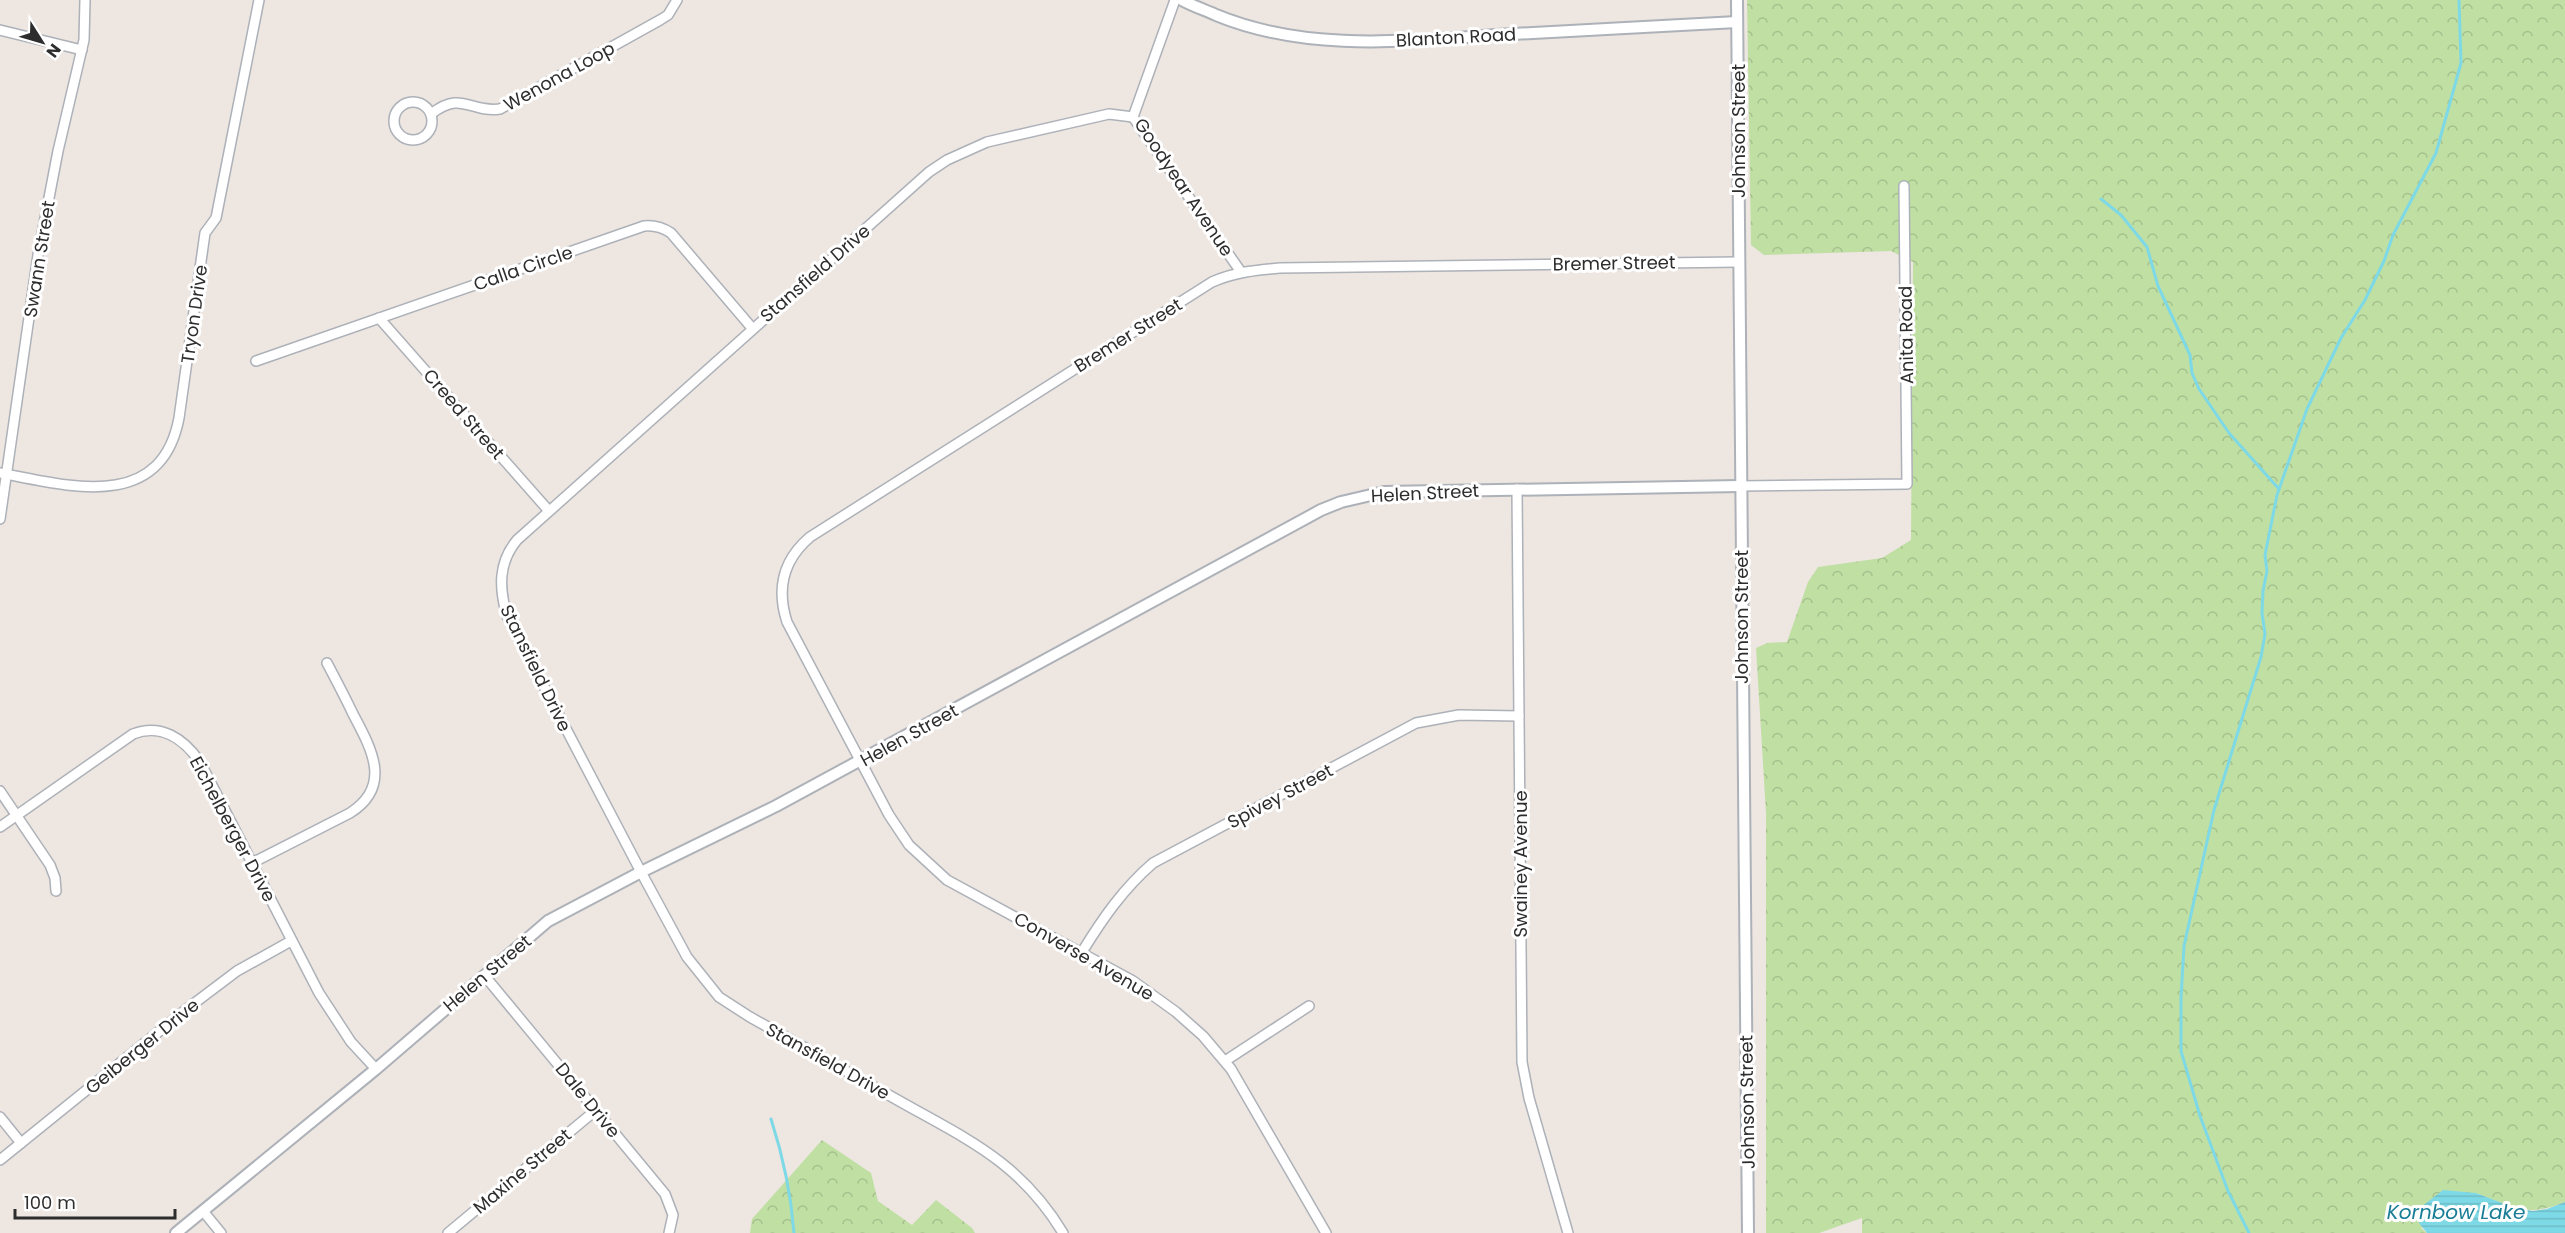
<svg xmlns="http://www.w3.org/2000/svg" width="2565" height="1233" font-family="Poppins,sans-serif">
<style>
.forest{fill:url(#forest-crowns)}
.water{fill:url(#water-rules)}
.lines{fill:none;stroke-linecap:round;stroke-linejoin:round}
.stream{stroke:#7ed9e6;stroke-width:3}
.minor-casing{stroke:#adb1b8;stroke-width:12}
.tertiary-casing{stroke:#adb1b8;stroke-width:14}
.minor{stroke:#fff;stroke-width:9}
.tertiary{stroke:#fff;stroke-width:10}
.labels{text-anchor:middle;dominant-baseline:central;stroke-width:6;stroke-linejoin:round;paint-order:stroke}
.street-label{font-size:18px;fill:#2d2d2d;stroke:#fff}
.water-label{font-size:20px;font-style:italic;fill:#197d96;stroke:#fff}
</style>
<defs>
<pattern id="forest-crowns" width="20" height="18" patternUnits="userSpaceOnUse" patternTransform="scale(1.5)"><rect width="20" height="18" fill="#c0dfa3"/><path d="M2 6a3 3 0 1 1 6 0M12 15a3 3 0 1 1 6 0" fill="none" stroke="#a5c08d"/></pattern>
<pattern id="water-rules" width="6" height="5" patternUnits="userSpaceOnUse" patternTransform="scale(1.5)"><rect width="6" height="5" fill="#7ed9e6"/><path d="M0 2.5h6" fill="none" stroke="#6dbbc6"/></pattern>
</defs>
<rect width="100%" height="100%" fill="#ede6e1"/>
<g class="forest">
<path d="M 1747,0 L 2565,0 L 2565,1202 C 2527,1218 2512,1207 2476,1193 L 2421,1228 L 2427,1233 L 1862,1233 L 1862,1218 L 1819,1233 L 1766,1233 L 1766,813 L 1756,648 L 1767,643 L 1787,642 L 1808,582 L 1818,567 L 1882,558 L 1911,540 L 1913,262 L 1891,251 L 1764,255 L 1751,245 Z"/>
<polygon points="822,1140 871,1173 878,1201 912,1225 936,1200 972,1228 975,1233 750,1233 752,1219"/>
</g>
<polygon class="water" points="2443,1190 2476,1193 2515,1208 2533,1211 2547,1209 2565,1202 2565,1233 2427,1233 2419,1223 2421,1207"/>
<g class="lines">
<g class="stream">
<polyline points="2101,199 2121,215 2147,247 2158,286 2190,355 2192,373 2199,389 2229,433 2279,489"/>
<path d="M 771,1119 C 783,1156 791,1194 794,1233"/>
<polyline points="2249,1233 2228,1191 2200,1116 2181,1051 2181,998 2184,946 2214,810 2261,657 2265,634 2262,613 2263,591 2267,571 2265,555 2277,495 2307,409 2341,338 2365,300 2384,261 2393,235 2436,153 2461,63 2459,0"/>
</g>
<g class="minor-casing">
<g id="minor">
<polyline points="1175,0 1133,117 1241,272"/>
<polyline points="0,30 82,50"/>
<circle cx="413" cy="121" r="19"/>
<path d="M 431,114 C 462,90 469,113 500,109 L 660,20 L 668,15 L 677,0"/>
<polyline points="379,318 549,511"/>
<path d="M 256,361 L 644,226 C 654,225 662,227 671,233 L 752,328"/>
<path d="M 0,473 C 68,486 161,513 179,418 L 205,233 L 216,218 L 259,0"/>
<polyline points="1740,486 1907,484 1904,186"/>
<polyline points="1517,489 1522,1062 1529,1098 1568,1233"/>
<polyline points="0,519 38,255 58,151 84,40 85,0"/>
<polyline points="0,791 50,865 55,878 56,891"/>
<path d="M 0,827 L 133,734 C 161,723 184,739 200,762 L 319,993 L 351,1042 L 376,1069"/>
<path d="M 252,863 L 350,813 C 393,786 371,748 353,714 C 345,697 336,680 327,663"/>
<path d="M 1082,952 C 1103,918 1123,889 1153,863 L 1416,723 L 1459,715 L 1519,716"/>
<polyline points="484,975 665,1194 673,1215 669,1233"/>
<polyline points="1225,1061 1309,1006"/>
<polyline points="0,1117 21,1143"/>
<polyline points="0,1160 188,1008 237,971 291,941"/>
<polyline points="203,1211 221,1233"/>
<polyline points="448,1233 596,1110"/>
<path d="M 1063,1233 C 1019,1160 964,1138 894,1098 C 846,1071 798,1044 750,1017 L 719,997 L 687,957 L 641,872 L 507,616 C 499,588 498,563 517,540 L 929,172 L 947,160 L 987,142 L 1109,114 L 1133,117"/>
<path d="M 1326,1233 L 1231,1069 L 1203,1036 L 1176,1012 L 1133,981 L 947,880 L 909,845 L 889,815 L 787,622 C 776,588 783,560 810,537 L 1212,282 C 1235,272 1256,270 1280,268 L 1739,262"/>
</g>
</g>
<g class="tertiary-casing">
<g id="tertiary">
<path d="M 1182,0 C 1193,6 1205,10 1216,15 C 1311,54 1413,40 1513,34 C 1588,30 1662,26 1737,22"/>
<polyline points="1737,0 1748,1233"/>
<polyline points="176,1233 376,1069 548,921 641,872 776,806 1321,510 1341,502 1384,492 1740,486"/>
</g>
</g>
<use href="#minor" class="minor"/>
<use href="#tertiary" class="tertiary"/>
</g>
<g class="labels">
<g class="street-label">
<text transform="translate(1456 37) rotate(-3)">Blanton Road</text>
<text transform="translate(559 76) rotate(-29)">Wenona Loop</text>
<text transform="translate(1738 131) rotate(-90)">Johnson Street</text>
<text transform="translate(1184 187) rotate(56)">Goodyear Avenue</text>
<text transform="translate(39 259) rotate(-81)">Swann Street</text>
<text transform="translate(1614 263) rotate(-1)">Bremer Street</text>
<text transform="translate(523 268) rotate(-19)">Calla Circle</text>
<text transform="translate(815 273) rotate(-41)">Stansfield Drive</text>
<text transform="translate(194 314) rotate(-82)">Tryon Drive</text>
<text transform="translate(1128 335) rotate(-32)">Bremer Street</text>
<text transform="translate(1906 335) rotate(-91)">Anita Road</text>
<text transform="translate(464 414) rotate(49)">Creed Street</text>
<text transform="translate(1425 493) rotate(-3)">Helen Street</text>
<text transform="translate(1741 617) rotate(-90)">Johnson Street</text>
<text transform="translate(536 668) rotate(64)">Stansfield Drive</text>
<text transform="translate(909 735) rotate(-29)">Helen Street</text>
<text transform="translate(1280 796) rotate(-28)">Spivey Street</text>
<text transform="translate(233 829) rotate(62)">Eichelberger Drive</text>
<text transform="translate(1520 864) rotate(-90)">Swainey Avenue</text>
<text transform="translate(1084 956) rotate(30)">Converse Avenue</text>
<text transform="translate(487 973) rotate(-40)">Helen Street</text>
<text transform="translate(142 1046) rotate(-39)">Geiberger Drive</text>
<text transform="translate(828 1061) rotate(29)">Stansfield Drive</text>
<text transform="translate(588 1100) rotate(51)">Dale Drive</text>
<text transform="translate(1747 1102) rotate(-91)">Johnson Street</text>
<text transform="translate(522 1171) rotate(-40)">Maxine Street</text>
</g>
<g class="water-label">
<text x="2456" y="1212">Kornbow Lake</text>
</g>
</g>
<g transform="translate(42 42) rotate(127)" stroke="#ffffff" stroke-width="4.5" paint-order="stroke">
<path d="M0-4.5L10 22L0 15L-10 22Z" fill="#2d2d2d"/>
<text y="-9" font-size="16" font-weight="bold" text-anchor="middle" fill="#2d2d2d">N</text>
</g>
<path d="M15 1209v9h160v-9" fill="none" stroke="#2d2d2d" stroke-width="3"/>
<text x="24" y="1209" font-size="18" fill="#2d2d2d" stroke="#ffffff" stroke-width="4.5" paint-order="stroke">100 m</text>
</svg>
